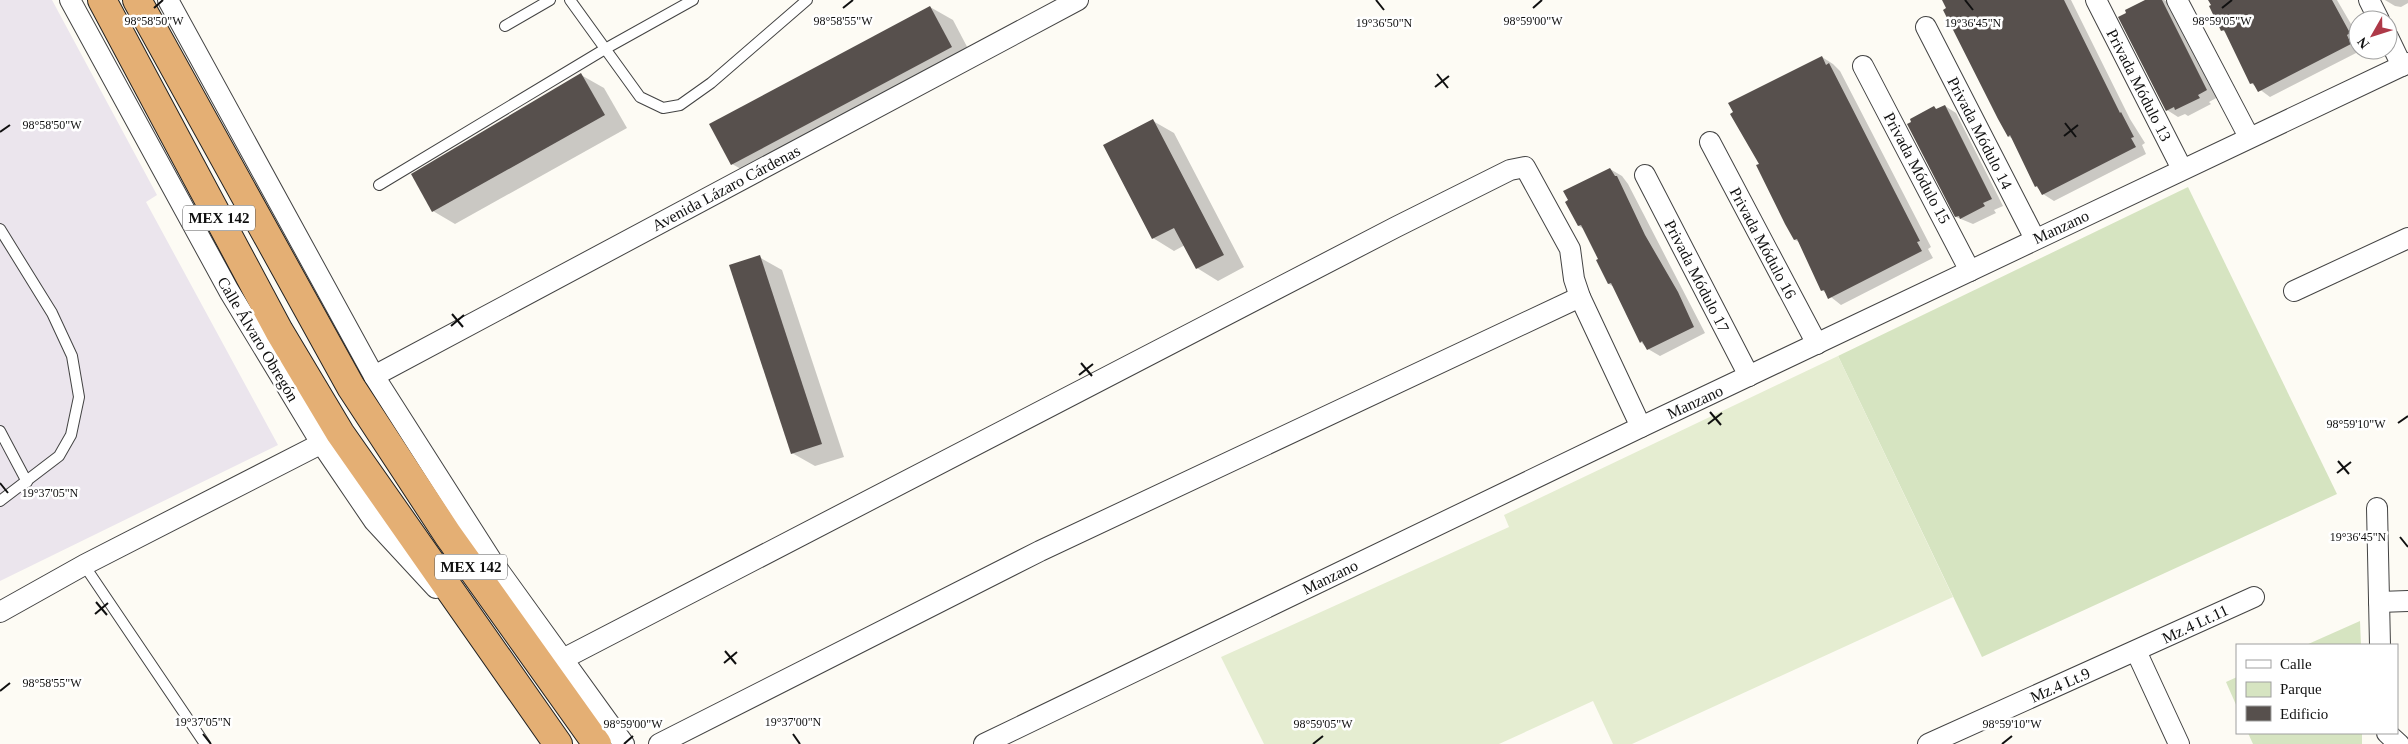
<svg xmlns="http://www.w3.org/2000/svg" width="2408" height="744" font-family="Georgia,serif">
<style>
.industrial{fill:#ebe5ed}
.green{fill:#d6e4c1}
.pitch{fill:#e5edd1}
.shadow{fill:#0003}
.building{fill:#57504d}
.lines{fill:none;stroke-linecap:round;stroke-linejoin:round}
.service-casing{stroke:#434343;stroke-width:12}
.minor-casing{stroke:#434343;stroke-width:22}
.trunk-casing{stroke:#212121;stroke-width:30}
.service{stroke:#fff;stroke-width:10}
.minor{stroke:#fff;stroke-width:20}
.trunk{stroke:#e4af74;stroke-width:28}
.ticks{fill:none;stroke:#101010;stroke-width:2}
.labels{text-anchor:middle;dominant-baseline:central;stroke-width:5;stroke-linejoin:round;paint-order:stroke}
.shield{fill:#fff;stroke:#585858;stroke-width:1}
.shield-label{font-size:15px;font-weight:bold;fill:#101010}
.street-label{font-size:16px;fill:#101010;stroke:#fff}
.ticks-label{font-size:12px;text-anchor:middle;fill:#101010;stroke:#fff;stroke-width:5;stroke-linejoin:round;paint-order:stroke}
</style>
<rect width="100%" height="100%" fill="#fdfbf4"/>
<polygon class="industrial" points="0,0 52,0 157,195 146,202 278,445 0,581"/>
<g class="green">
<polygon points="2188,187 2337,494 1982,657 1838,356"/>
<polygon points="2360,621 2361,645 2306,645"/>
<polygon points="2237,677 2237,707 2226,682"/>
<polygon points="2248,733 2362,733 2362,744 2253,744"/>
</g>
<polygon class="pitch" points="1838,356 1953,597 1632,744 1613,744 1593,701 1499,744 1264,744 1221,657 1509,527 1504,515"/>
<g class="shadow">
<polygon points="1943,0 2071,0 2130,119 2145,143 2142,145 2146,154 2054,201 2043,194 2036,186 2013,139 2008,136"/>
<polygon points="2147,0 2164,0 2171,4 2218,97 2209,102 2211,104 2188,116 2185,114 2178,117 2167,110"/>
<polygon points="2209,0 2337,0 2358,36 2358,50 2362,50 2270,97 2251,83 2227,33 2222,30"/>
<polygon points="2385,0 2408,0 2408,3 2401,7 2395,6"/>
<polygon points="930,7 953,20 974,60 755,177 732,164"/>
<polygon points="1822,57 1833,64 1840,71 1931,247 1928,249 1933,258 1841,305 1822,290 1799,242 1795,240 1760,164 1731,114"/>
<polygon points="581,75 604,88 627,128 455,224 433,211"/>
<polygon points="1945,106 1956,113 2003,206 1994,210 1996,213 1973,224 1956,217 1934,108 1937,110"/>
<polygon points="1153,121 1174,133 1244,267 1218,281 1197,268 1185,245 1174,251 1153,238"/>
<polygon points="1610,169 1622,176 1628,184 1705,333 1660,356 1648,349 1641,342 1614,287 1609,284 1597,261 1600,259 1584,229 1579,226"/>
<polygon points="759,257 782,270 844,457 815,466 792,453"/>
</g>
<g class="building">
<polygon points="1942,0 2064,0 2120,113 2121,112 2134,137 2131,138 2136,147 2042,195 2037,186 2035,187 2010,135 2008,137 1998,119 1943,10 1946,8"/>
<polygon points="2145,0 2162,0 2207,90 2198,95 2200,98 2175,110 2174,107 2166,111 2118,17 2126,13 2125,10"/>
<polygon points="2208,0 2332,0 2350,33 2347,35 2351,44 2258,92 2253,83 2250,84 2224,30 2221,31 2209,6 2211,5"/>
<polygon points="930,6 952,47 731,165 709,124"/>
<polygon points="1822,56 1826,65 1829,63 1849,102 1920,241 1917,242 1922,251 1828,299 1824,290 1821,291 1797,239 1794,240 1785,224 1756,165 1759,164 1730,114 1733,112 1728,103"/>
<polygon points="581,73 605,115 432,212 411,174"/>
<polygon points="1945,105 1992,199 1983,203 1985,206 1960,219 1959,216 1955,217 1907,124 1911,122 1910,119 1934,106 1936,109"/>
<polygon points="1153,119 1224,255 1196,269 1174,228 1152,239 1103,145"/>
<polygon points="1610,168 1615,176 1617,176 1645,235 1678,292 1694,327 1647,350 1642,341 1640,343 1611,283 1608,284 1596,260 1598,259 1581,225 1578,226 1565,202 1568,200 1563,191"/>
<polygon points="760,255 822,444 791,454 729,265"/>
</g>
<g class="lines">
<g class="service-casing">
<g id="service">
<polyline points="570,0 640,97 663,108 680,105 711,83 807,0"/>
<polyline points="505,26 550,0"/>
<polyline points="379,185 605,49 693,0"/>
<polyline points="0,229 52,313 72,356 79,397 71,435 59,456 0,501"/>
<polyline points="0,431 27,482"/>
<polyline points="84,565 205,744"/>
</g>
</g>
<g class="minor-casing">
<g id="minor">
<polyline points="70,0 229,291 321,443 374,521 436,588"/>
<polyline points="168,0 374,376 492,561 624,744"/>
<polyline points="2096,0 2182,169"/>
<polyline points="2177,0 2249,137"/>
<polyline points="2369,0 2379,20"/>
<polyline points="1926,27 2035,239"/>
<polyline points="2388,37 2402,66"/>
<polyline points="1863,66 1970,271"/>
<polyline points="1710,142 1817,344"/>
<polyline points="1645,175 1749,376"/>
<polyline points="2294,291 2408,238"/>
<polyline points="374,376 1078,0"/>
<polyline points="2377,508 2380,645"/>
<polyline points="2379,602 2408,601"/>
<polyline points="0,612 84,565 332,438"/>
<polyline points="2136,651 2179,744"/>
<polyline points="561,660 1396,227 1510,170 1525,167 1570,249 1574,279 1580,297 1641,427"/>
<polyline points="2387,733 2399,744"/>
<polyline points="659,744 1040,551 1580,297"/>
<polyline points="984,744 1641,427 2408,63"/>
<polyline points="1928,744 2254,597"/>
</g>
</g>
<g class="trunk-casing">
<g id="trunk">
<polyline points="102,0 279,331 340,433 558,744"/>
<polyline points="137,0 351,387 448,535 597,744"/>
</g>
</g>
<use href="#service" class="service"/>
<use href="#minor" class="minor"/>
<use href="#trunk" class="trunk"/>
</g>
<path class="ticks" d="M 1376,0 L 1384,10M 1965,0 L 1973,10M 154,8 L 163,0M 843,8 L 853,0M 1533,8 L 1542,0M 2222,8 L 2232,0M 1437,74 L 1448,88M 1435,87 L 1449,76M 2065,123 L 2076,137M 0,132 L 10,125M 2064,136 L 2078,125M 452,314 L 463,327M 451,326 L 464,315M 1081,363 L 1092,376M 1079,375 L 1093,364M 1710,412 L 1721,425M 2398,423 L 2408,416M 1708,424 L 1722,413M 2338,461 L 2349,474M 2337,473 L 2351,462M 0,483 L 8,493M 2400,537 L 2408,547M 96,602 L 107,615M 95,614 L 108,603M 725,651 L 736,664M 724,663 L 737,652M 0,691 L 10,683M 203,734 L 211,744M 793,734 L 800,744M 624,744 L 633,736M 1313,744 L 1323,736M 2002,744 L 2012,736"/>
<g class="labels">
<g class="shield">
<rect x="183" y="205.5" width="72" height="25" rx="4"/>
<rect x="435" y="554.5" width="72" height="25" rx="4"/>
</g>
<g class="shield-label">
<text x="219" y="218">MEX 142</text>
<text x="471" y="567">MEX 142</text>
</g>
<g class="street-label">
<text transform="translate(2139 85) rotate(63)">Privada Módulo 13</text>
<text transform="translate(1980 133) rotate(63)">Privada Módulo 14</text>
<text transform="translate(1917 168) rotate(62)">Privada Módulo 15</text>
<text transform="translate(726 188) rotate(-28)">Avenida Lázaro Cárdenas</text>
<text transform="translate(2061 227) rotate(-25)">Manzano</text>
<text transform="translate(1763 243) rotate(62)">Privada Módulo 16</text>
<text transform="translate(1697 276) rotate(63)">Privada Módulo 17</text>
<text transform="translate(258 339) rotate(59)">Calle Álvaro Obregón</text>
<text transform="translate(1695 402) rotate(-25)">Manzano</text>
<text transform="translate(1330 577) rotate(-26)">Manzano</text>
<text transform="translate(2195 624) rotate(-25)">Mz.4 Lt.11</text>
<text transform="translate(2060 685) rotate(-24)">Mz.4 Lt.9</text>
</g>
</g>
<g class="ticks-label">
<text x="154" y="25">98°58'50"W</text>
<text x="843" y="25">98°58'55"W</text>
<text x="1533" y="25">98°59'00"W</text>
<text x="2222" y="25">98°59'05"W</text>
<text x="1973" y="27">19°36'45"N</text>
<text x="1384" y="27">19°36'50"N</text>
<text x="52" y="129">98°58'50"W</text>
<text x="2356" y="428">98°59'10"W</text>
<text x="50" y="497">19°37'05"N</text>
<text x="2358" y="541">19°36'45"N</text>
<text x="52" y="687">98°58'55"W</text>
<text x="203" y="726">19°37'05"N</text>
<text x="793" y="726">19°37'00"N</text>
<text x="633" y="728">98°59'00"W</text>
<text x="1323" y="728">98°59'05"W</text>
<text x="2012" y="728">98°59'10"W</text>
</g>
<rect x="2236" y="644" width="162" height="90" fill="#ffffff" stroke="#9f9f9f"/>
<rect x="2246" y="660" width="25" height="8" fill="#ffffff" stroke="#9f9f9f"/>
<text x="2280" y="669" font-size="15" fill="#101010">Calle</text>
<rect x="2246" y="682" width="25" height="15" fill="#d6e4c1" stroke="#9f9f9f"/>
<text x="2280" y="694" font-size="15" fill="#101010">Parque</text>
<rect x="2246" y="706" width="25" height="15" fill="#57504d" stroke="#9f9f9f"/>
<text x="2280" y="719" font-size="15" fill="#101010">Edificio</text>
<g transform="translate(2373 35) rotate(231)"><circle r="24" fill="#ffffff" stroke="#9f9f9f"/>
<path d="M0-4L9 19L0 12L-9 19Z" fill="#ae3948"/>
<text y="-8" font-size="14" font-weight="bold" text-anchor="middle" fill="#101010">N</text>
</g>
</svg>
